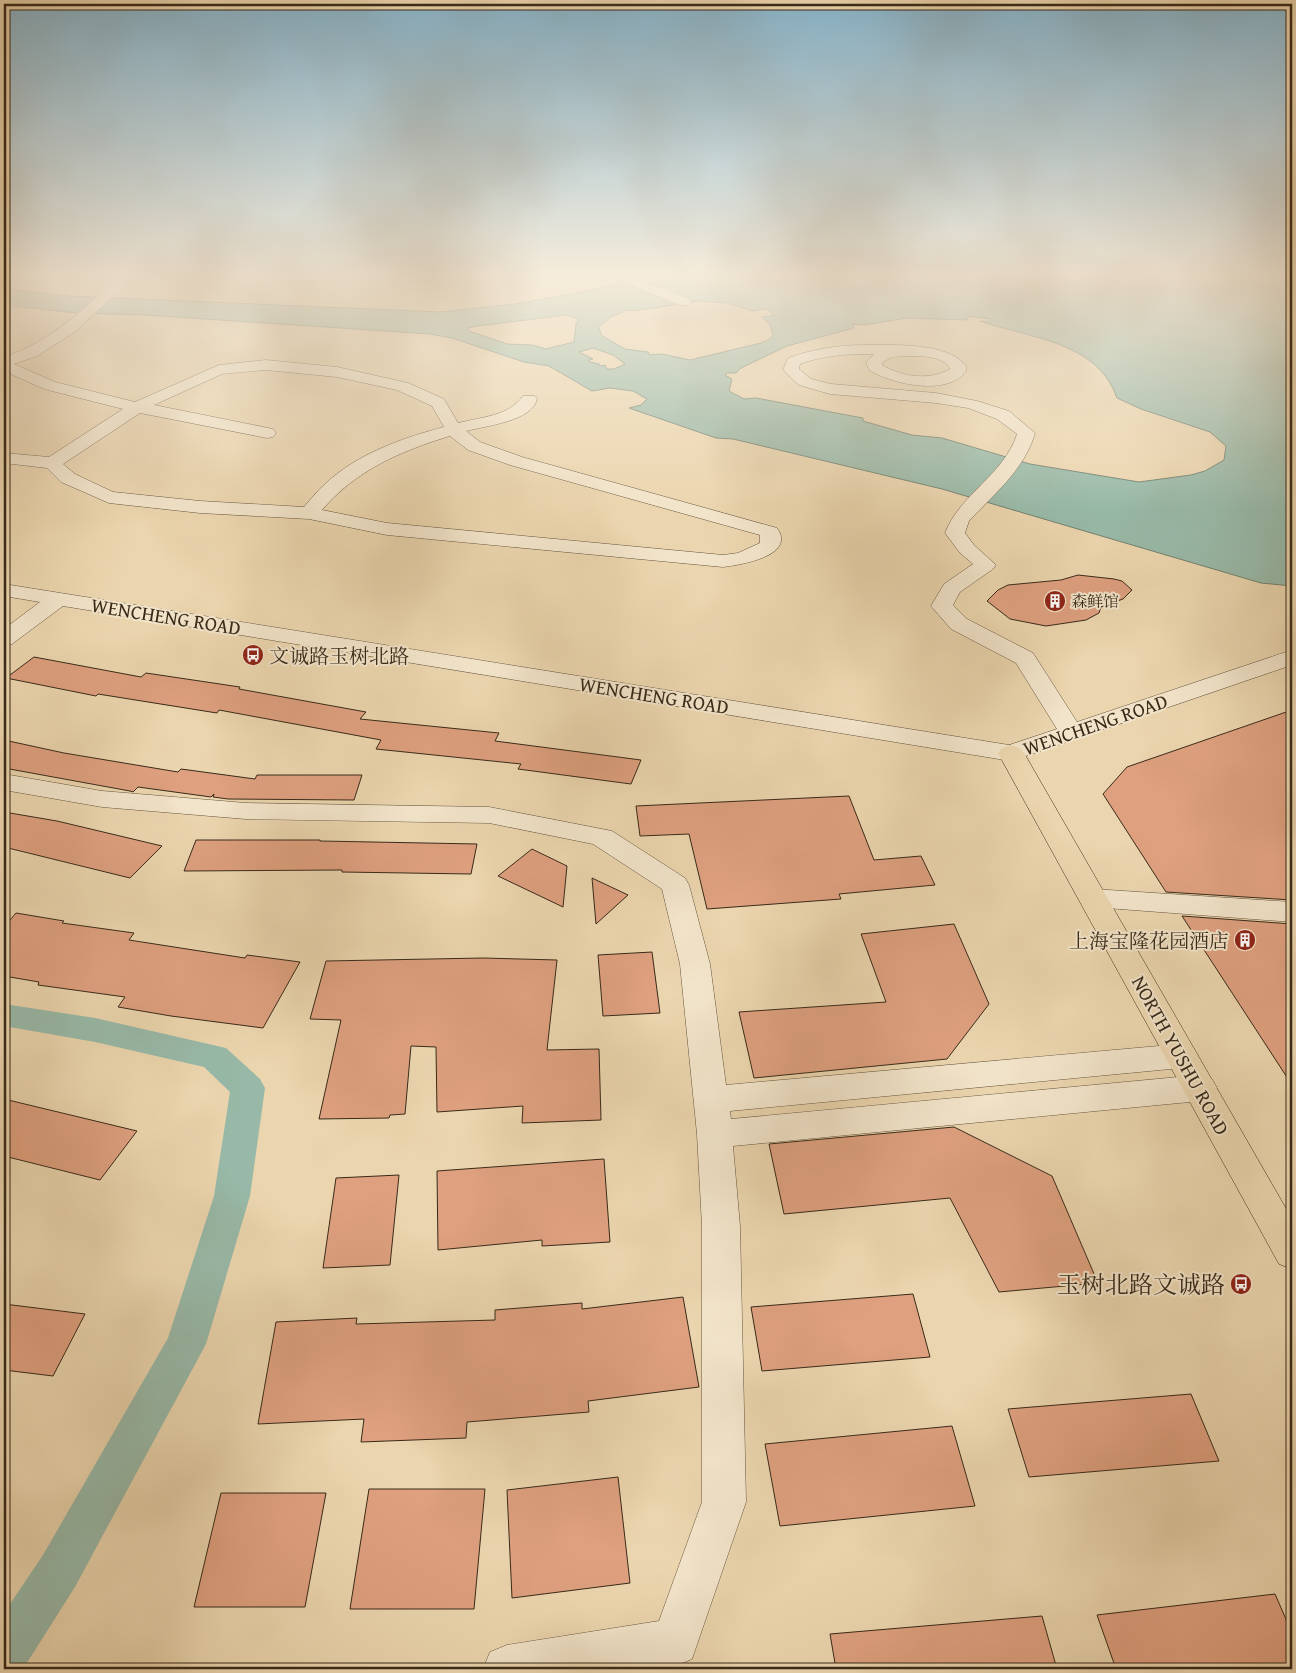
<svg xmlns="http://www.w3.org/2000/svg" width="1296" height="1673" font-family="'Gentium Book Plus','Noto Serif SC',serif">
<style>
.water{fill:#98b9a8;stroke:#72806f;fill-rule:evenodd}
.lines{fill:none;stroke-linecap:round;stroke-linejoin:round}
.canal{fill:#98b9a8;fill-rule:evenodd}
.building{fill:#dea07f;stroke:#382a19}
.minor-casing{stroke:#65553e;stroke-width:1}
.major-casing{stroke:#382a19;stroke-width:1}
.minor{fill:#f2e4ca;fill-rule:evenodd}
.major{fill:#ebd5ae;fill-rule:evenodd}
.labels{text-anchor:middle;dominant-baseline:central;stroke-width:4;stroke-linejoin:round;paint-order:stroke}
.far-poi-label{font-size:16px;fill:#382a19;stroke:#f2e4ca;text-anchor:start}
.street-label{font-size:20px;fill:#382a19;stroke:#f2e4ca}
.poi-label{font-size:20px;fill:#382a19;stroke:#f2e4ca;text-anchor:start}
.near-poi-label{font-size:24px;fill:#382a19;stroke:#f2e4ca;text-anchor:end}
</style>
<rect width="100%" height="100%" fill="#ebd5ae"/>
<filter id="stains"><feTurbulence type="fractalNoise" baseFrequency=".004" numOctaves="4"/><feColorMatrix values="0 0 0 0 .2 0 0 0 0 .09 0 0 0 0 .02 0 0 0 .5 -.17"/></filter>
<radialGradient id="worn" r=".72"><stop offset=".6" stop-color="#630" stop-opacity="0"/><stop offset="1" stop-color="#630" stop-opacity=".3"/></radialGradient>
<path class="water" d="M 651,276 L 1292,276 L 1292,586 L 1261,583 L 942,489 L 733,439 L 716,438 L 629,408 L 641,405 L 647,399 L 633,391 L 610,388 L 592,391 L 549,366 L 524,362 L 452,338 L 430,334 L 145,315 L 77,313 L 4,305 L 4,289 L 70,296 L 440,312 L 515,304 L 577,293 ZM 699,301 L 727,303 L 753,311 L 766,309 L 775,315 L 762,317 L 770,325 L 773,335 L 770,339 L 761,343 L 690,360 L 662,354 L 650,355 L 648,352 L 625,349 L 601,335 L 599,327 L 611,317 L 627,310 C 635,313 685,302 699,301 ZM 567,315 L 579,319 L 576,324 L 574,342 L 546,349 L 532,345 L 507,344 L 469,331 L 468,328 L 477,326 ZM 968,316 L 990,319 L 988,322 L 980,321 C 1028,338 1098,341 1117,398 L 1141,409 L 1210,432 L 1226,446 L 1224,460 L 1205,471 L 1191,475 L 1139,482 L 1030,464 L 942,438 L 912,435 L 863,421 L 863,418 L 756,398 L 744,399 L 729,391 L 732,379 L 725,375 L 727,373 L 736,373 L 741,368 L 787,346 L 854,328 L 852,324 L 864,325 L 907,318 L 967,320 ZM 593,348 L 613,355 L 625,364 L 614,369 L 607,369 L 605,365 L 600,366 L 599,364 L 590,362 L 589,360 L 593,359 L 579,352 Z"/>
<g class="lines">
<polygon class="canal" points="4,1004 95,1018 226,1048 260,1079 265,1088 250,1196 206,1344 75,1587 23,1669 4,1669 4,1613 43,1555 168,1338 214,1196 230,1092 204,1067 95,1042 4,1026"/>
</g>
<g class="building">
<polygon points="1078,575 1114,579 1122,581 1132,590 1123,599 1101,607 1099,613 1086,620 1046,626 1010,619 987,601 998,590 1008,585 1061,580"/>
<polygon points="34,657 141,677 146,673 240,687 239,689 366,712 360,719 499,733 495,741 641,760 631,784 518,769 521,764 376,749 381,740 219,710 217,713 98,694 96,696 6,678"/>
<polygon points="1292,710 1292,900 1166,892 1103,794 1127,767"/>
<polygon points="4,740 64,753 178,772 181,769 255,779 257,775 362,775 354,800 228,799 213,797 214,794 211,797 138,787 133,792 130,791 4,768"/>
<polygon points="849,796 874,860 921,856 935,885 839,894 841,899 707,909 689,834 640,836 636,806"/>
<polygon points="4,812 57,821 162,846 130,878 4,847"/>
<polygon points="196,840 320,840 320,841 477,844 471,874 342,872 342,870 184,871"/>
<polygon points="532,849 567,866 563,907 498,876"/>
<polygon points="592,878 628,895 596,924"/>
<polygon points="16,913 64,921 62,923 134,933 129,940 245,958 247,955 300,962 263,1028 171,1016 118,1007 125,997 38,985 39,982 4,976 4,927"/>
<polygon points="1182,916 1292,924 1292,1085"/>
<polygon points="954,924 989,1004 947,1059 754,1078 739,1012 886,1002 861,934"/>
<polygon points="652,952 660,1013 603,1016 598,955"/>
<polygon points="483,958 557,960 547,1050 599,1049 601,1120 522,1123 523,1106 437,1112 436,1047 411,1046 405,1114 390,1115 389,1118 319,1119 341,1020 310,1019 326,961"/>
<polygon points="4,1099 137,1131 100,1180 4,1156"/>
<polygon points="954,1127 1052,1176 1098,1283 999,1292 950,1198 784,1214 769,1144"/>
<polygon points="604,1159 610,1242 542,1246 542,1240 438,1250 437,1171"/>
<polygon points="399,1175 390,1265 323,1268 336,1178"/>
<polygon points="913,1294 930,1357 762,1371 751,1307"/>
<polygon points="683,1297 699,1387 588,1401 589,1412 467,1422 466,1438 361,1442 364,1419 258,1424 276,1322 357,1318 356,1324 495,1320 495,1310 582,1303 582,1309"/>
<polygon points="4,1304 85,1314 53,1376 4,1370"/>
<polygon points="1191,1394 1219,1461 1029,1477 1008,1409"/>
<polygon points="952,1426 975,1506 780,1526 765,1444"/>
<polygon points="618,1477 630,1583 512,1598 507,1490"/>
<polygon points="369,1489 485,1489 474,1609 350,1609"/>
<polygon points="221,1493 326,1493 305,1607 194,1607"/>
<polygon points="1275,1594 1292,1633 1292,1669 1116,1669 1097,1615"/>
<polygon points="1042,1616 1057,1669 836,1669 830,1634"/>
</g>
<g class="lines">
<g class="minor-casing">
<g id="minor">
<path d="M 120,276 L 135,276 L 76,331 L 37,356 L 14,364 L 55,382 L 135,402 L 219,365 L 266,360 L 337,367 L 408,383 L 444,399 L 458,423 C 482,417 509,416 523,396 L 535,396 L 537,399 C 533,421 485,426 466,431 L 480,442 L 522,457 L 777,528 C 797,556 740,565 723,567 L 387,535 L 309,519 L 200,513 L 109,503 L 61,482 L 47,468 L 4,463 L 4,453 L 49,457 L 123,409 L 44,389 L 4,371 L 4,357 C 51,342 84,308 120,276 ZM 266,370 L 337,377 L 397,390 L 432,406 L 444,427 C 402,438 357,454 325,484 C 317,491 311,499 304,507 L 200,501 L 113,492 L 75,474 L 63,464 L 140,413 L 267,438 L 273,437 L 276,433 L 273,429 L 154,405 L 222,374 ZM 450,436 L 468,450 L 510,465 L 760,535 L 760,543 L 738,553 L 723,555 L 387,523 L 322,510 C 356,470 401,451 450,436 Z"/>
<polygon points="293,276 440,276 433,280 300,280"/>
<polygon points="631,276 689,299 691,302 689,305 679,305 626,283 624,280 626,277"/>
<path d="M 865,345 C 892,345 949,342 966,366 L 966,371 C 948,397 891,384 869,370 L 866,362 L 874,354 C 849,354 824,355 800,364 L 799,369 L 811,379 L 831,384 L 936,393 L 977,401 L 1009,411 L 1035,433 C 1025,469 994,494 969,521 L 965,533 L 974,545 L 996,565 L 993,569 L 960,592 L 953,605 L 967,619 L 1033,653 L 1077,722 L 1292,650 L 1292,665 L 1011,761 L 63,606 L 12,644 L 4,646 L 4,629 L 40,602 L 4,596 L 4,584 L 1009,745 L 1057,729 L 1016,663 L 951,629 L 931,606 L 944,584 L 973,564 L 960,553 L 945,533 C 960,494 1004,475 1017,434 L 997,419 L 968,408 L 936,403 L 830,394 L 799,385 L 783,370 L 788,358 C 813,349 838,345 865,345 ZM 910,356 C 923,356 944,356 950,369 C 930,381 902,377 882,365 L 883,362 L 892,357 Z"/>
<polygon points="4,774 102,791 246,803 489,807 612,831 685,878 689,885 710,964 726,1085 1181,1044 1193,1047 1198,1056 1193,1065 1181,1068 730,1111 731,1119 1200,1075 1212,1079 1217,1088 1212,1097 1200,1101 733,1146 740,1226 746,1502 692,1659 675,1666 655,1669 483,1669 490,1652 507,1645 659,1621 702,1502 702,1226 697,1134 680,964 662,889 593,844 489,823 246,819 102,807 4,790"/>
<polygon points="1093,889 1292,902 1292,922 1093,907 1083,905 1078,898 1083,891"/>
</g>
</g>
<g class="major-casing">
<polygon id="major" points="1011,745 1020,748 1024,753 1292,1219 1292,1269 1279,1264 998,753 1002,748"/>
</g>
<use href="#minor" class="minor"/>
<use href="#major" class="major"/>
</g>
<linearGradient id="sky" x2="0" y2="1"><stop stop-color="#88b6ce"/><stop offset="0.54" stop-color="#f6ecdb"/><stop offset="1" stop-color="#f6ecdb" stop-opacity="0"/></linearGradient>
<rect width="1296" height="510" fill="url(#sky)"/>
<defs>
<g id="building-disc" transform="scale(1.125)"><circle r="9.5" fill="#8f2418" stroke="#f2e4ca"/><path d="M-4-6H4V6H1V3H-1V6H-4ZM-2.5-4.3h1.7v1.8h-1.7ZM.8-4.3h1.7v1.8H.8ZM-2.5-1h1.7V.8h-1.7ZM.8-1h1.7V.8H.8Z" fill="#fff"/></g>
<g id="bus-disc" transform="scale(1.125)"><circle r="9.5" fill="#8f2418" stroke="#f2e4ca"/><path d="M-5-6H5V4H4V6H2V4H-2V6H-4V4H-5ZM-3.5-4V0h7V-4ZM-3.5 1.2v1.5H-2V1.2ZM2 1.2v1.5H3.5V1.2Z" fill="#fff"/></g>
</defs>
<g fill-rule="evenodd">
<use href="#building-disc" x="1055" y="601"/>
<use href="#bus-disc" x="253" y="655"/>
<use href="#building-disc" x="1245" y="940"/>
<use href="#bus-disc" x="1241" y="1284"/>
</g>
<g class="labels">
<g class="far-poi-label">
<text x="1071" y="601">森鲜馆</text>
</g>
<g class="street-label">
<text transform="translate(166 616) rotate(9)">WENCHENG ROAD</text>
<text transform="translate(654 695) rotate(9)">WENCHENG ROAD</text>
<text transform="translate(1095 724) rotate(-19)">WENCHENG ROAD</text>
<text transform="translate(1181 1055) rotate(61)">NORTH YUSHU ROAD</text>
</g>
<g class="poi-label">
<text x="269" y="655">文诚路玉树北路</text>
<text x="1229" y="940" text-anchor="end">上海宝隆花园酒店</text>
</g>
<g class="near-poi-label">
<text x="1225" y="1284">玉树北路文诚路</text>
</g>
</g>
<rect width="1296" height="1673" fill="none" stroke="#ebd5ae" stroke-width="20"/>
<rect x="5" y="5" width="1286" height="1663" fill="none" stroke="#382a19" stroke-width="2.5"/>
<rect x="10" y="10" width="1276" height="1653" fill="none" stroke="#382a19"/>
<rect width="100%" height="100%" filter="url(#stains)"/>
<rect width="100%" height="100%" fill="url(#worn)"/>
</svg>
